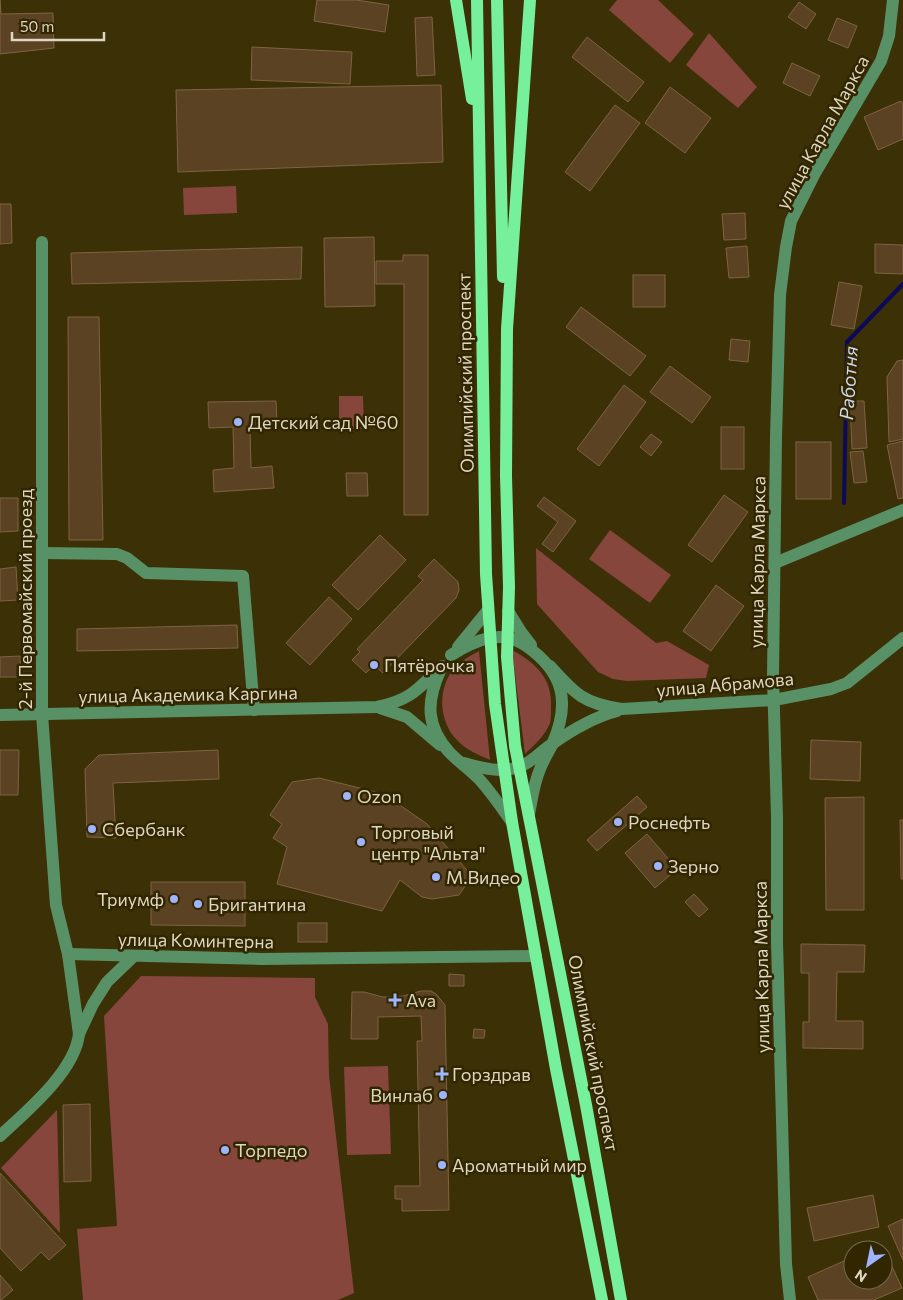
<svg xmlns="http://www.w3.org/2000/svg" width="903" height="1300" font-family="Commissioner,sans-serif">
<style>
.green{fill:#86463b}
.lines{fill:none;stroke-linecap:round;stroke-linejoin:round}
.stream{stroke:#0d0959;stroke-width:4}
.building{fill:#5b4222;stroke:#7e6342}
.minor{stroke:#599167;stroke-width:12}
.major{stroke:#76f09a;stroke-width:12}
.poi-dot{fill:#9eb4fd;stroke:#322600;stroke-width:2}
.labels{text-anchor:middle;dominant-baseline:central;stroke-width:5;stroke-linejoin:round;paint-order:stroke}
.street-label{font-size:18px;fill:#ddd6c1;stroke:#322600}
.poi-label{font-size:18px;fill:#ddd6c1;stroke:#322600;text-anchor:start}
.water-label{font-size:19px;font-style:italic;fill:#cfd7ed;stroke:#322600}
</style>
<rect width="100%" height="100%" fill="#3c3006"/>
<g class="green">
<polygon points="617,0 658,0 694,34 670,63 609,10"/>
<polygon points="709,33 757,87 738,108 686,65"/>
<polygon points="236,186 237,213 184,215 183,188"/>
<polygon points="339,396 363,396 364,429 339,429"/>
<polygon points="610,530 671,575 650,603 589,559"/>
<polygon points="536,548 656,643 667,641 709,665 706,678 627,681 613,679 598,672 537,604"/>
<path d="M 512,650 C 536,663 553,679 551,708 C 551,713 551,719 550,723 C 545,736 534,745 525,754 Z"/>
<path d="M 479,651 L 490,760 C 479,755 466,750 457,740 C 438,721 437,686 456,666 C 463,660 471,655 479,651 Z"/>
<polygon points="141,976 315,978 315,997 328,1024 329,1075 354,1293 338,1300 83,1300 77,1229 117,1226 104,1016"/>
<polygon points="388,1066 391,1154 347,1155 344,1067"/>
<polygon points="57,1110 60,1233 1,1168"/>
</g>
<g class="lines">
<polyline class="stream" points="844,503 847,342 903,284"/>
</g>
<g class="building">
<polygon points="0,0 1,14 53,13 54,48 0,54"/>
<polygon points="317,0 356,0 389,5 385,32 314,21"/>
<polygon points="799,2 816,14 806,29 788,17"/>
<polygon points="432,17 435,75 417,76 415,18"/>
<polygon points="837,18 857,26 848,48 828,40"/>
<polygon points="587,37 644,82 628,102 572,57"/>
<polygon points="252,47 352,52 350,84 251,80"/>
<polygon points="792,63 820,76 810,96 783,83"/>
<polygon points="441,85 443,162 178,172 176,90"/>
<polygon points="670,87 711,118 685,153 645,123"/>
<polygon points="901,101 903,104 903,139 878,150 864,117"/>
<polygon points="615,105 640,123 590,191 565,172"/>
<polygon points="0,204 11,204 12,243 0,244"/>
<polygon points="745,213 746,239 724,240 722,214"/>
<polygon points="374,237 375,306 325,307 324,238"/>
<polygon points="875,244 903,245 903,274 875,273"/>
<polygon points="747,246 749,277 729,278 726,248"/>
<polygon points="302,247 301,279 72,284 71,253"/>
<polygon points="403,255 428,255 428,515 404,515 404,284 376,284 376,261 403,261"/>
<rect x="633" y="275" width="32" height="32"/>
<polygon points="839,282 862,286 854,329 831,325"/>
<polygon points="581,307 646,356 630,376 566,327"/>
<polygon points="68,317 99,317 103,540 69,540"/>
<polygon points="731,339 750,341 748,362 729,360"/>
<polygon points="903,360 903,439 889,442 887,377 897,361"/>
<polygon points="670,366 711,397 692,423 650,392"/>
<polygon points="624,385 646,402 599,466 577,449"/>
<polygon points="276,401 277,426 250,427 251,468 272,466 274,488 214,492 213,470 234,468 233,427 209,428 208,402"/>
<polygon points="850,401 864,401 867,448 852,449"/>
<rect x="721" y="427" width="23" height="42"/>
<polygon points="651,434 662,442 651,456 640,447"/>
<polygon points="903,441 903,498 898,499 887,445"/>
<rect x="796" y="442" width="35" height="57"/>
<polygon points="863,451 867,482 854,483 850,452"/>
<polygon points="346,473 367,473 368,496 347,496"/>
<polygon points="724,495 748,512 712,562 688,545"/>
<polygon points="544,497 576,521 553,552 542,544 558,522 537,506"/>
<polygon points="0,498 18,498 18,531 0,532"/>
<polygon points="380,535 406,560 358,610 332,585"/>
<polygon points="434,559 458,582 459,590 456,598 383,673 374,665 366,673 352,660 360,652 357,649 423,580 418,576"/>
<polygon points="16,567 18,600 0,601 0,569"/>
<polygon points="716,585 744,606 711,651 683,631"/>
<polygon points="329,597 352,619 310,665 286,643"/>
<polygon points="237,625 238,648 77,651 77,629"/>
<polygon points="20,656 21,677 0,677 0,657"/>
<polygon points="811,740 861,742 860,781 810,779"/>
<polygon points="0,750 19,750 18,795 0,795"/>
<polygon points="218,750 219,779 113,783 116,838 87,837 85,769 99,755"/>
<polygon points="319,778 384,794 427,824 472,876 459,895 432,899 422,897 400,880 382,911 277,884 287,847 273,838 282,824 270,815 292,782"/>
<polygon points="637,796 647,807 597,851 587,840"/>
<polygon points="864,797 864,910 826,910 825,798"/>
<polygon points="900,820 903,820 903,879 901,879"/>
<polygon points="647,834 677,869 655,888 625,853"/>
<polygon points="151,882 245,882 245,926 151,925"/>
<polygon points="694,894 708,909 699,917 685,902"/>
<rect x="298" y="923" width="29" height="19"/>
<polygon points="801,944 865,945 864,972 837,972 836,1021 863,1021 863,1049 803,1048 803,1022 809,1022 809,973 801,973"/>
<polygon points="449,974 464,975 464,986 449,986"/>
<polygon points="421,991 431,991 436,994 445,1005 449,1210 402,1211 402,1199 395,1199 395,1186 420,1186 417,1041 422,1041 421,1016 378,1017 378,1039 351,1039 352,992 364,992 383,997 393,997 403,996"/>
<polygon points="474,1029 485,1030 484,1038 473,1038"/>
<polygon points="90,1104 91,1181 64,1182 63,1105"/>
<polygon points="0,1173 66,1245 49,1260 41,1252 21,1271 0,1248"/>
<polygon points="873,1195 879,1227 814,1241 807,1208"/>
<polygon points="903,1219 903,1260 888,1226"/>
<polygon points="882,1245 902,1288 874,1300 818,1300 808,1277 853,1257 853,1280 883,1280 883,1250 870,1250"/>
<polygon points="0,1275 13,1290 1,1300 0,1300"/>
</g>
<g class="lines">
<g class="minor">
<polyline points="42,553 117,554 127,558 146,573 243,576 254,710"/>
<polyline points="775,563 903,510"/>
<polyline points="508,611 521,632 531,645"/>
<polyline points="458,647 488,610"/>
<path d="M 451,655 C 474,641 500,628 525,645 C 564,672 571,702 552,745 C 548,753 543,761 540,769 C 534,783 532,799 529,814"/>
<path d="M 550,666 C 575,694 584,704 622,709 L 774,700 L 831,689 L 847,683 L 903,638"/>
<path d="M 440,671 C 426,702 426,727 450,753 C 459,762 470,770 479,779 C 491,792 501,807 512,822"/>
<polyline points="380,708 407,717 440,745"/>
<path d="M 0,715 L 377,707 C 411,700 418,689 442,666"/>
<path d="M 464,763 C 481,768 503,774 521,766 C 532,762 541,751 552,744 C 572,730 594,717 617,711"/>
<polyline points="68,954 261,959 536,956"/>
<polyline points="79,1034 93,1004 107,982 134,956"/>
<path d="M 0,1136 C 27,1111 75,1071 79,1034 L 68,954 L 56,905 L 42,714 L 42,242"/>
<polyline points="790,1300 786,1264 777,942 777,817 773,677 776,437 780,295 786,247 791,221 814,175 881,61 889,36 893,0"/>
</g>
<g class="major">
<polyline points="456,0 472,99"/>
<polyline points="477,0 486,574 495,704 512,822 556,1069 602,1300"/>
<polyline points="497,0 503,277"/>
<polyline points="530,0 507,329 506,476 509,587 507,657 515,746 586,1105 621,1300"/>
</g>
</g>
<g class="poi-dot">
<circle cx="238" cy="422" r="5"/>
<circle cx="374" cy="665" r="5"/>
<circle cx="347" cy="796" r="5"/>
<circle cx="618" cy="822" r="5"/>
<circle cx="92" cy="829" r="5"/>
<circle cx="361" cy="842" r="5"/>
<circle cx="658" cy="866" r="5"/>
<circle cx="436" cy="877" r="5"/>
<circle cx="174" cy="899" r="5"/>
<circle cx="198" cy="904" r="5"/>
<path d="M392.5 992.5h5v5h5v5h-5v5h-5v-5h-5v-5h5z"/>
<path d="M439.5 1066.5h5v5h5v5h-5v5h-5v-5h-5v-5h5z"/>
<circle cx="443" cy="1095" r="5"/>
<circle cx="225" cy="1150" r="5"/>
<circle cx="442" cy="1165" r="5"/>
</g>
<g class="labels">
<g class="street-label">
<text transform="translate(822 132) rotate(-61)">улица Карла Маркса</text>
<text transform="translate(465 373) rotate(-91)">Олимпийский проспект</text>
<text transform="translate(757 562) rotate(-89)">улица Карла Маркса</text>
<text transform="translate(25 599) rotate(-90)">2-й Первомайский проезд</text>
<text transform="translate(725 684) rotate(-5)">улица Абрамова</text>
<text transform="translate(188 694) rotate(-1)">улица Академика Каргина</text>
<text transform="translate(196 940) rotate(1)">улица Коминтерна</text>
<text transform="translate(761 967) rotate(-91)">улица Карла Маркса</text>
<text transform="translate(594 1053) rotate(79)">Олимпийский проспект</text>
</g>
<g class="poi-label">
<text x="248" y="422">Детский сад №60</text>
<text x="384" y="665">Пятёрочка</text>
<text x="357" y="796">Ozon</text>
<text x="628" y="822">Роснефть</text>
<text x="102" y="829">Сбербанк</text>
<text x="371" y="832">Торговый<tspan x="371" dy="21">центр "Альта"</tspan></text>
<text x="668" y="866">Зерно</text>
<text x="446" y="877">М.Видео</text>
<text x="164" y="899" text-anchor="end">Триумф</text>
<text x="208" y="904">Бригантина</text>
<text x="406" y="1000">Ava</text>
<text x="452" y="1074">Горздрав</text>
<text x="433" y="1095" text-anchor="end">Винлаб</text>
<text x="235" y="1150">Торпедо</text>
<text x="452" y="1165">Ароматный мир</text>
</g>
<g class="water-label">
<text transform="translate(848 383) rotate(-86)">Работня</text>
</g>
</g>
<g transform="translate(868 1265) rotate(213)"><circle r="24" fill="#322600" stroke="#766c4d"/>
<path d="M0-4L9 19L0 12L-9 19Z" fill="#9eb4fd"/>
<text y="-8" font-size="14" font-weight="bold" text-anchor="middle" fill="#ddd6c1">N</text>
</g>
<path d="M12 32v8h92v-8" fill="none" stroke="#ddd6c1" stroke-width="2.5"/>
<text x="20" y="32" font-size="15" fill="#ddd6c1" stroke="#322600" stroke-width="4" paint-order="stroke">50 m</text>
</svg>
